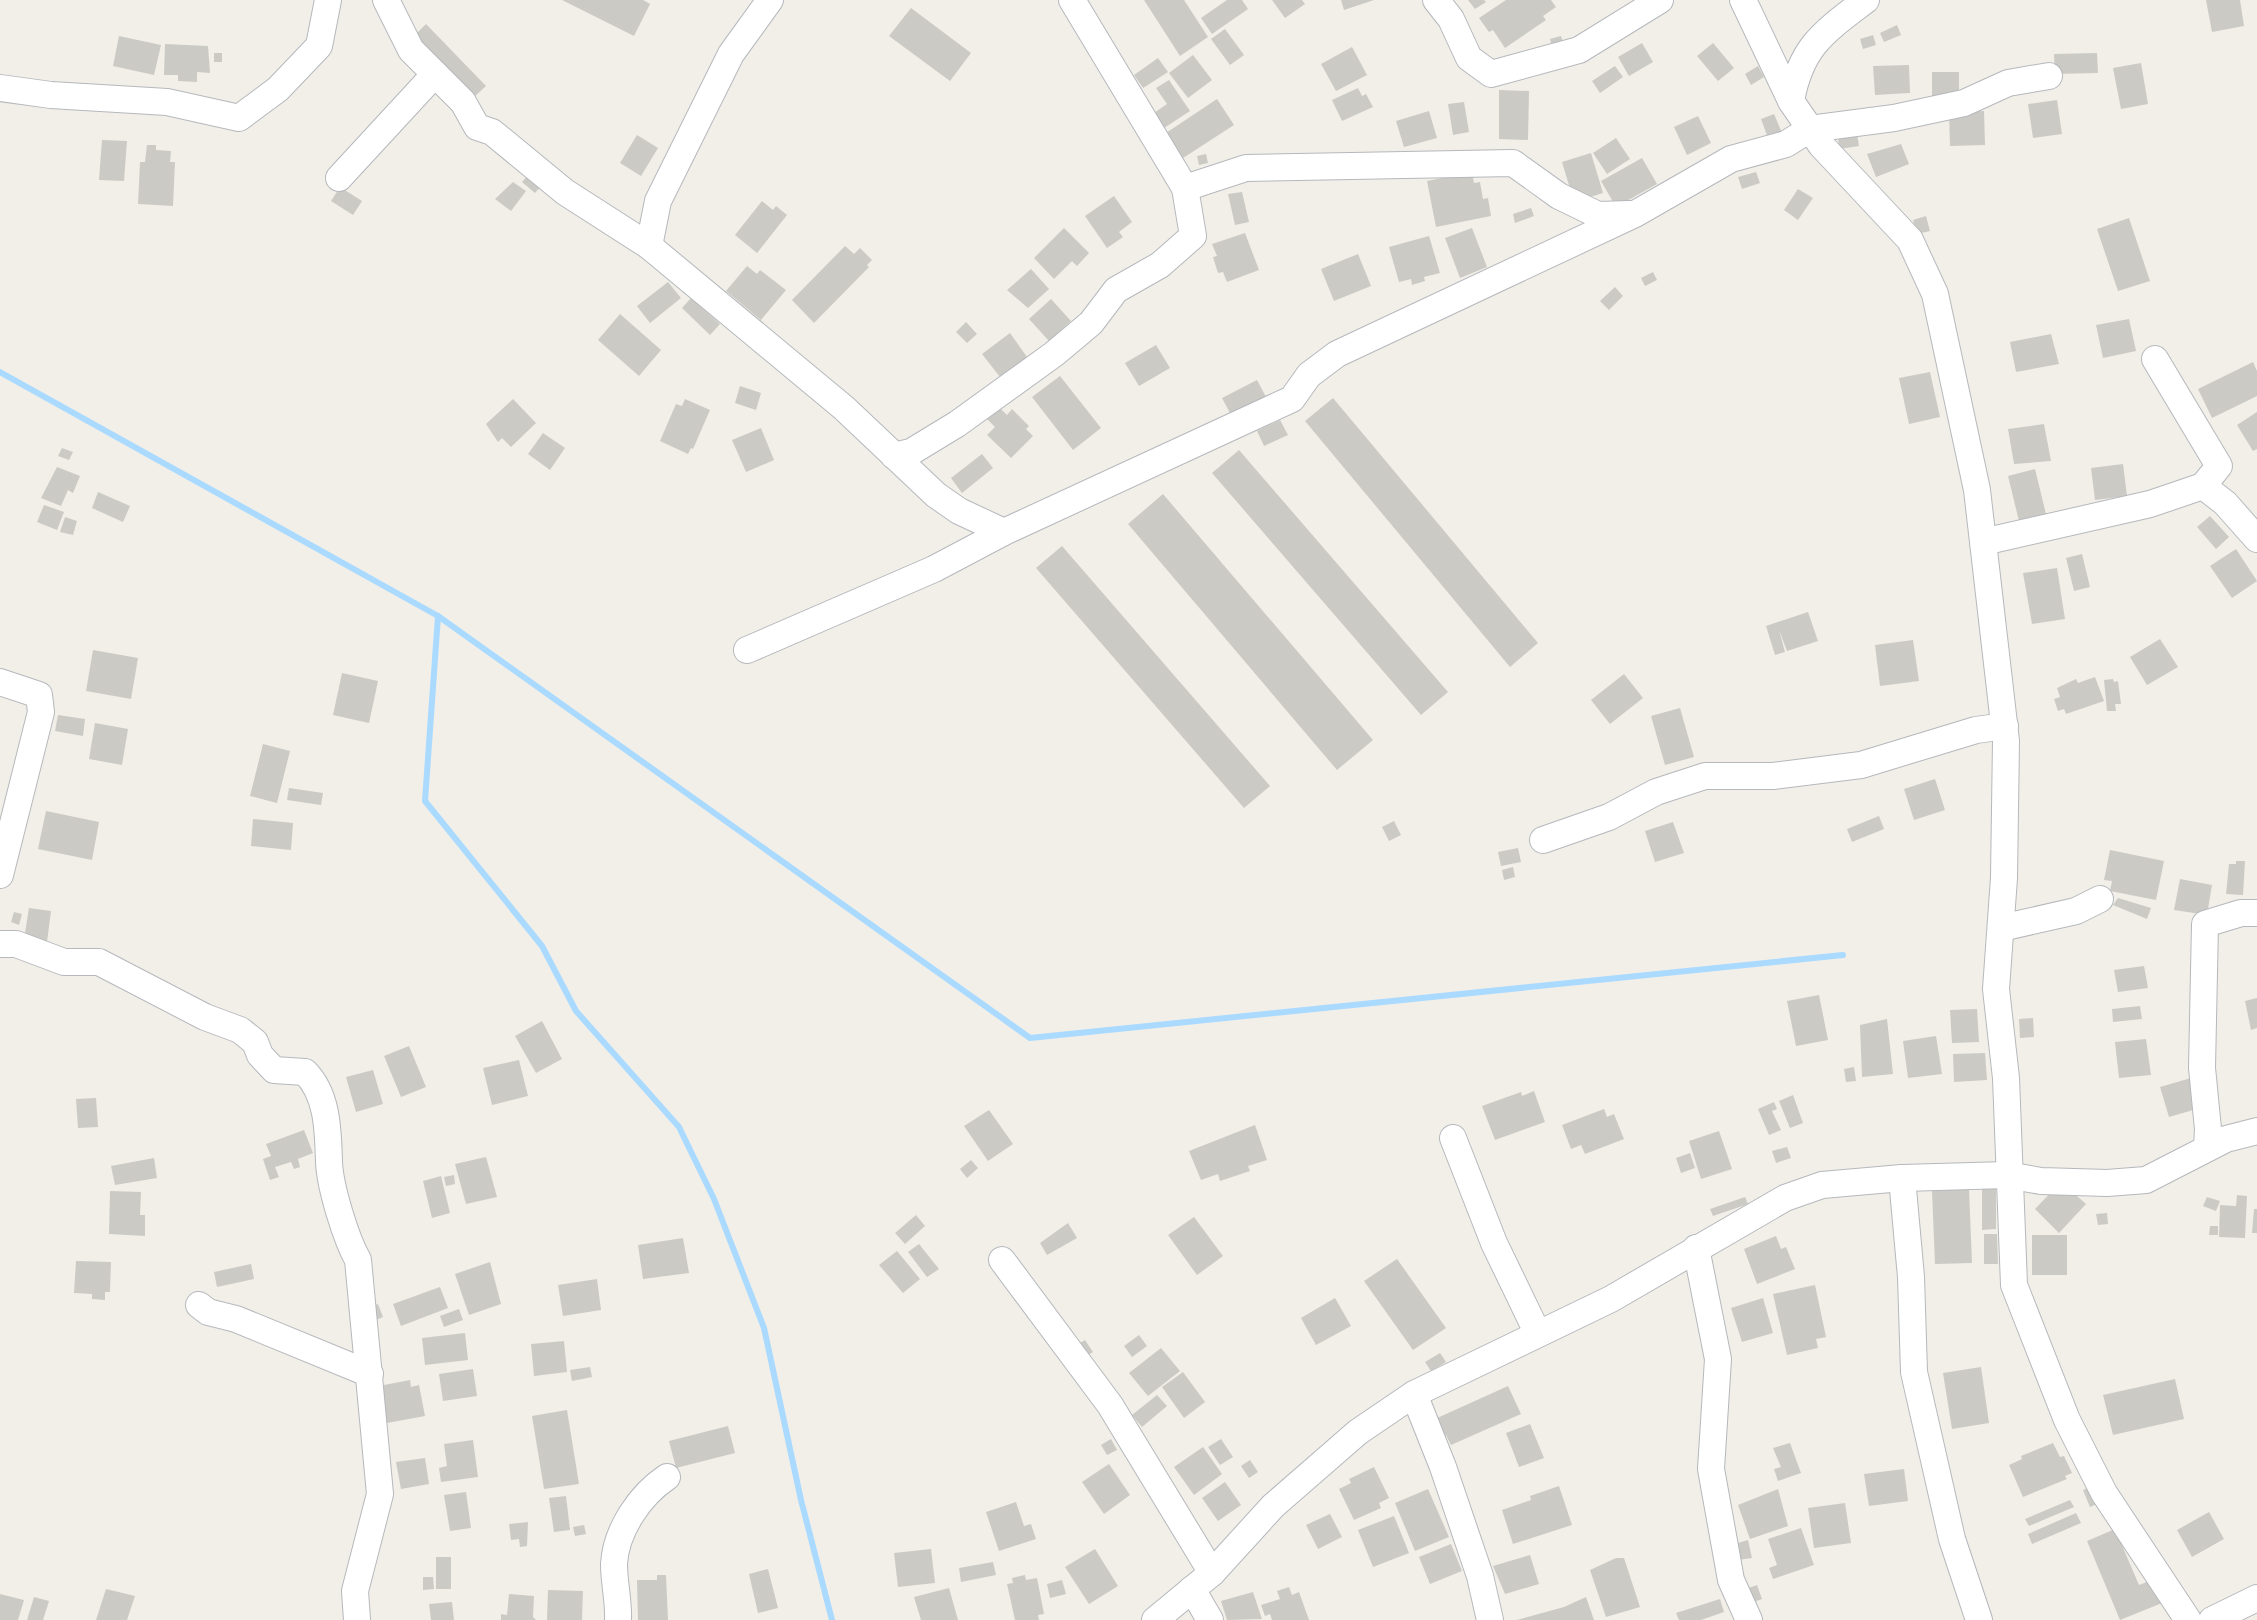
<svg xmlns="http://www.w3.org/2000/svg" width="2257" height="1620" font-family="Ubuntu,sans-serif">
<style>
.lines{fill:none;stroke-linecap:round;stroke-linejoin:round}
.stream{stroke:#aadaff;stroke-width:6}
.building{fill:#cccac5}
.minor-casing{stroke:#b5b8bc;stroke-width:28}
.minor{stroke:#fff;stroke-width:26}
</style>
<rect width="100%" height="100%" fill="#f1efe8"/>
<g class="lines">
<g class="stream">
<polyline points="0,372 438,616 1030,1038 1843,955"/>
<polyline points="438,616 425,801 542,946 576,1011 679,1127 714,1199 764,1328 801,1500 832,1620"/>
</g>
</g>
<g class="building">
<polygon points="562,0 643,0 650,4 634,36"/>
<polygon points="1144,0 1184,0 1208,37 1180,56"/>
<polygon points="1227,0 1242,0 1248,9 1212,34 1201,18"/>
<polygon points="1272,0 1302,0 1305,4 1285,18"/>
<polygon points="1341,0 1374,0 1344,10"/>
<polygon points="1468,0 1484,0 1486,2 1475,9"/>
<polygon points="1506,0 1551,0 1556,7 1543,16 1546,20 1505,48 1493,30 1489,32 1479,18"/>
<polygon points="2206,0 2240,0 2244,26 2212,32"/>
<polygon points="911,8 971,53 950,81 889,36"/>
<polygon points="426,24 486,86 473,98 414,36"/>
<polygon points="1897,25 1901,35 1884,42 1880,33"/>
<polygon points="1225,29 1244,55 1230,65 1211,39"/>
<polygon points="1873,35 1876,45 1863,49 1860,39"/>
<polygon points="119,36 161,45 154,75 113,66"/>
<polygon points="1561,36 1565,48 1553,51 1550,39"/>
<polygon points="1642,43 1653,62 1629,76 1618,57"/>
<polygon points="1713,43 1734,68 1718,81 1697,56"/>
<polygon points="165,44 208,46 210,73 197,72 197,82 178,81 178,75 164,75"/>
<polygon points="1352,47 1367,75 1336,91 1321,64"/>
<rect x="214" y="53" width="8" height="9"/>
<polygon points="2097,53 2098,73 2055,74 2054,54"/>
<polygon points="1193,55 1212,80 1188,98 1169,73"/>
<polygon points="1158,58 1168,72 1143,88 1134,75"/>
<polygon points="2141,63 2148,104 2121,109 2113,68"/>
<polygon points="1909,65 1910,93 1875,95 1873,66"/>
<polygon points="1615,66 1623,77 1600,93 1592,81"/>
<polygon points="1758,66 1764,77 1751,85 1745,74"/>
<rect x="1932" y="72" width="27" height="31"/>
<polygon points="1169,80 1190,111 1161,130 1151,115 1167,104 1156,88"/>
<polygon points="1358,88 1362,96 1366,94 1373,107 1342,121 1332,100"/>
<polygon points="1499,90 1529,91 1528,140 1499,139"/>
<polygon points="1217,99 1234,125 1180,160 1163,135"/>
<polygon points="2057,100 2062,134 2033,138 2028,104"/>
<polygon points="1464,102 1469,132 1453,135 1448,104"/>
<polygon points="1429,111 1437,138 1404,147 1396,121"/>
<polygon points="1984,111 1985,145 1950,146 1949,112"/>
<polygon points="1774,114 1782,133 1768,138 1761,119"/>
<polygon points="1698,116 1711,143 1687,155 1674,127"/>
<polygon points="1857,134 1859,146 1839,149 1838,136"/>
<polygon points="637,135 658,148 641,176 620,163"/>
<polygon points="1616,138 1630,159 1607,174 1593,153"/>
<polygon points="102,140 127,141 124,181 99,180"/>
<polygon points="1901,144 1909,164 1876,177 1867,154"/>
<polygon points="147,145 156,145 156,150 171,151 170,162 175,162 173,206 138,204 140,162 145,162"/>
<polygon points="1591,153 1603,193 1574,202 1562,162"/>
<polygon points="1206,154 1208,163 1199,165 1197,156"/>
<polygon points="1642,158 1657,184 1616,207 1601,181"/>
<polygon points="1472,172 1474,183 1480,182 1483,199 1488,198 1491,216 1436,227 1427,181"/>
<polygon points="1756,172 1760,183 1742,189 1738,177"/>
<polygon points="529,174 542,185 535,193 522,182"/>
<polygon points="513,182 526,191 511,211 495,199"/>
<polygon points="340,187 362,201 353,215 331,201"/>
<polygon points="1798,189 1813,198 1798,220 1784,210"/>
<polygon points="1242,192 1249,222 1235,225 1228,194"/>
<polygon points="1114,196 1132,222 1119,232 1123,237 1107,248 1085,216"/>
<polygon points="762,201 773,210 776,206 787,215 757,253 735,235"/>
<polygon points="1531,208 1534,216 1515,223 1513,214"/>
<polygon points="1926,216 1930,231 1917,234 1913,220"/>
<polygon points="2129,218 2150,281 2118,291 2097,229"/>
<polygon points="1064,228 1089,253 1077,266 1072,261 1054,279 1034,258"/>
<polygon points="1472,228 1487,267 1460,278 1445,238"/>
<polygon points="1245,233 1259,270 1227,282 1223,272 1218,273 1213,257 1217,256 1212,244"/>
<polygon points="1429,236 1440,273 1424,277 1425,281 1412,285 1411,279 1399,282 1389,247"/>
<polygon points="845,246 854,254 860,248 872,260 867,265 869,267 814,323 792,300"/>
<polygon points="1358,254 1371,286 1334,301 1321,269"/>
<polygon points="747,266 757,274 760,270 786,290 761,320 726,291"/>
<polygon points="1031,269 1049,289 1028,308 1007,290"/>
<polygon points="1653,272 1657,280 1645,286 1641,278"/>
<polygon points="668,282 681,298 650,323 637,306"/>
<polygon points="1615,287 1623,296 1609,310 1600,301"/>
<polygon points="691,298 720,324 710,335 682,308"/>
<polygon points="1051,299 1071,321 1049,341 1029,319"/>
<polygon points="620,314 661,350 639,376 598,340"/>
<polygon points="2129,319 2136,351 2103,358 2096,325"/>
<polygon points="966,322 977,334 967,343 956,332"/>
<polygon points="1010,333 1027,357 1000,377 982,354"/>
<polygon points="2051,334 2059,364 2016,372 2010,342"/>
<polygon points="1156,345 1170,368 1139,386 1125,363"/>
<polygon points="2253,362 2257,371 2257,396 2212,418 2198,389"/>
<polygon points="1930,372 1940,417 1909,424 1899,378"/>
<polygon points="1060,376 1101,428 1073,450 1032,397"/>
<polygon points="1257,380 1266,397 1231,415 1222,398"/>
<polygon points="740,386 761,393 756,410 735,403"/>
<polygon points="1333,398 1538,643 1510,667 1305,421"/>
<polygon points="513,399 536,423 511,447 502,438 498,442 486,424"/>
<polygon points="685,399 710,410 693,449 691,448 688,454 660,441 676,404 682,406"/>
<polygon points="999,407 1007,415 1012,409 1029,426 1026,429 1033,436 1011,458 987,435 995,427 987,419"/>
<polygon points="2257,412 2257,449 2253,451 2237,425"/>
<polygon points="1280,420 1288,435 1264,446 1257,431"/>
<polygon points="2044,424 2051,461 2014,464 2008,429"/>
<polygon points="761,428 774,460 746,472 732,440"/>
<polygon points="543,433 565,448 550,470 528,454"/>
<polygon points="62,448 73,452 69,460 58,456"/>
<polygon points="1239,450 1448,692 1421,715 1212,473"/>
<polygon points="982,454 993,468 962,493 951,478"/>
<polygon points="2123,464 2127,496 2095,500 2091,468"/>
<polygon points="57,467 80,476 73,493 68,490 61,506 41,498"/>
<polygon points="2035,469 2046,514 2019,521 2008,476"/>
<polygon points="98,492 130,506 123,522 92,508"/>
<polygon points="1163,494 1373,740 1337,770 1128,524"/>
<polygon points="44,505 64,512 57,530 37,522"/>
<polygon points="2210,516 2229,537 2216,549 2197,527"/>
<polygon points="65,517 77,521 73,535 60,532"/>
<polygon points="1062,546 1270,786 1244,808 1036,568"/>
<polygon points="2236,549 2257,581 2232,598 2210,566"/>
<polygon points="2082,554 2090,587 2074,591 2066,558"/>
<polygon points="2057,568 2065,619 2032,624 2023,573"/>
<polygon points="1808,612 1818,641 1787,651 1779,630 1785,652 1775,655 1766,626"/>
<polygon points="2160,639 2178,667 2147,685 2130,657"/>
<polygon points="1913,640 1919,681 1880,686 1875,645"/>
<polygon points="93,650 138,658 131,699 86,691"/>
<polygon points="342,673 378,681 369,723 333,715"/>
<polygon points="1624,674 1643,698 1610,724 1591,700"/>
<polygon points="2095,677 2104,701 2066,714 2064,709 2058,711 2054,699 2060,697 2057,688 2076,679 2078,683"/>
<polygon points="2113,679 2114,682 2118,681 2121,704 2115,704 2116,711 2107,711 2104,680"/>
<polygon points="1680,708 1694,757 1665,765 1651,716"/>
<polygon points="58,715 85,719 83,736 55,731"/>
<polygon points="95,723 128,729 122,765 89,759"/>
<polygon points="263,744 290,751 277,803 250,796"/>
<polygon points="1935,779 1945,810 1914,820 1904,789"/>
<polygon points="289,788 323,793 321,805 287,800"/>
<polygon points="46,811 99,822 92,860 38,849"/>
<polygon points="1879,816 1884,829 1852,842 1847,829"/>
<polygon points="253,819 293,823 291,850 251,846"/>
<polygon points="1394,821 1401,835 1389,841 1382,827"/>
<polygon points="1673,822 1684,853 1655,862 1645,831"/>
<polygon points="1518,848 1521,862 1501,866 1498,852"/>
<polygon points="2110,850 2164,861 2156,900 2110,891 2112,881 2104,880"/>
<polygon points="2236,861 2245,861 2243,895 2226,894 2229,864 2236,864"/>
<polygon points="1513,867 1515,877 1504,880 1502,870"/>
<polygon points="2180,879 2212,885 2207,915 2174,910"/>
<polygon points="2118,898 2151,908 2147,919 2113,905"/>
<polygon points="29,908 51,911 47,942 24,939"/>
<polygon points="14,912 22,914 19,925 11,922"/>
<polygon points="2144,966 2148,988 2118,992 2114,970"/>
<polygon points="1819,995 1828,1040 1796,1046 1787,1001"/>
<polygon points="2257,998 2257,1028 2251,1030 2245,1001"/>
<polygon points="2140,1006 2142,1019 2113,1022 2112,1009"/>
<polygon points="1977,1009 1979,1042 1952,1043 1950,1010"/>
<polygon points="2033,1018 2034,1037 2020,1038 2019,1019"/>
<polygon points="1887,1019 1893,1074 1862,1077 1860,1025"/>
<polygon points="542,1021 562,1059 536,1073 515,1036"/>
<polygon points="1936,1036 1942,1074 1908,1078 1903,1041"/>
<polygon points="2146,1039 2151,1075 2119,1078 2115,1042"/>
<polygon points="409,1046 426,1087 401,1097 384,1056"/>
<polygon points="1985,1053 1987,1080 1954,1082 1953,1054"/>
<polygon points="519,1060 528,1096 492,1105 483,1068"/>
<polygon points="1854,1067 1856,1081 1846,1082 1844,1069"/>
<polygon points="373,1070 383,1104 356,1112 346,1077"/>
<polygon points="2191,1078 2200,1108 2169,1117 2160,1087"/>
<polygon points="1534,1091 1545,1122 1495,1140 1482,1106 1521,1092 1522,1096"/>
<polygon points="1793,1095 1803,1123 1790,1128 1779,1101"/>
<polygon points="96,1098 98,1127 78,1128 76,1099"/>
<polygon points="1774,1102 1777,1109 1772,1111 1781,1130 1769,1135 1758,1109"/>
<polygon points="1604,1109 1607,1117 1614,1114 1624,1139 1585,1154 1581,1145 1571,1149 1562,1125"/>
<polygon points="989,1110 1013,1144 988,1161 964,1126"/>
<polygon points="1255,1125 1267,1160 1248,1166 1250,1171 1220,1181 1218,1174 1201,1180 1189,1151"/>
<polygon points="304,1130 313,1153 298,1159 300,1167 294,1169 291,1162 275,1167 279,1177 270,1180 263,1159 271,1156 266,1144"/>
<polygon points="1719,1131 1732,1169 1701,1179 1689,1141"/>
<polygon points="1787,1147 1791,1158 1776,1163 1772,1151"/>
<polygon points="1690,1153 1695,1168 1681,1173 1676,1158"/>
<polygon points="486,1157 497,1197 466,1204 455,1164"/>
<polygon points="154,1158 157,1178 115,1185 111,1166"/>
<polygon points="971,1160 978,1168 967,1178 960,1169"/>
<polygon points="454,1175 455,1184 446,1186 444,1177"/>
<polygon points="441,1176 450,1213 432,1218 423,1181"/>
<polygon points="2061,1182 2086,1204 2059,1233 2035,1209"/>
<polygon points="1982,1188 1996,1188 1996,1229 1982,1230"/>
<polygon points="1969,1189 1972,1263 1935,1264 1932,1191"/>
<polygon points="110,1191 141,1192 140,1215 145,1215 145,1236 109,1234"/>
<polygon points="2237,1195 2247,1196 2245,1238 2219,1237 2220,1205 2236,1206"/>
<polygon points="1745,1197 1748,1204 1713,1216 1710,1209"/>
<polygon points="2207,1197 2220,1201 2216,1211 2203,1206"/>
<polygon points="2254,1209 2257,1209 2257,1233 2252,1233"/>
<polygon points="2107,1213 2108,1224 2098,1225 2096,1214"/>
<polygon points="916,1215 925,1226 905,1244 895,1233"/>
<polygon points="1194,1217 1223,1256 1197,1275 1168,1235"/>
<polygon points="1068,1223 1077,1238 1047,1255 1040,1243"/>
<polygon points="2210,1226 2218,1226 2218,1235 2209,1235"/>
<polygon points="1984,1234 1997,1234 1998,1264 1984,1264"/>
<rect x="2032" y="1235" width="35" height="40"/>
<polygon points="1776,1236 1781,1249 1786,1247 1795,1269 1757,1284 1744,1249"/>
<polygon points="683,1238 689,1273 643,1279 638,1245"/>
<polygon points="919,1244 939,1269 927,1277 908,1252"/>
<polygon points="897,1251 920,1279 903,1293 879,1265"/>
<polygon points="1397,1259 1446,1328 1413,1350 1364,1281"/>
<polygon points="76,1261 111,1262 110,1292 105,1292 105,1300 92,1299 92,1294 74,1293"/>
<polygon points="490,1262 501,1304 469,1315 455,1274"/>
<polygon points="251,1264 254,1279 217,1287 214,1272"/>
<polygon points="597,1279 601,1310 563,1316 558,1285"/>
<polygon points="1815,1285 1826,1337 1816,1339 1818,1348 1787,1355 1773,1294"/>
<polygon points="440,1287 448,1308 401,1326 393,1304"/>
<polygon points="1335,1298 1351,1326 1316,1345 1301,1318"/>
<polygon points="1763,1298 1773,1333 1742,1342 1731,1308"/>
<polygon points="378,1304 383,1317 371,1322 366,1308"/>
<polygon points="459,1309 463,1320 444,1327 440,1316"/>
<polygon points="465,1333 468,1360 425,1365 422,1338"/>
<polygon points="1139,1335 1147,1346 1132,1357 1124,1346"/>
<polygon points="1085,1340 1093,1352 1083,1358 1075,1346"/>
<polygon points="564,1341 567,1372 534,1376 531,1344"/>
<polygon points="1161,1348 1180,1371 1148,1396 1129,1373"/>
<polygon points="1440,1353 1446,1362 1431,1371 1425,1362"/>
<polygon points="590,1367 592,1377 572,1381 570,1370"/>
<polygon points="1981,1367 1989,1423 1952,1429 1943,1373"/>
<polygon points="473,1369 477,1396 443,1401 439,1374"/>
<polygon points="1183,1372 1205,1402 1184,1418 1162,1387"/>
<polygon points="2175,1379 2184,1419 2113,1435 2103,1395"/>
<polygon points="410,1380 411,1387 419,1385 425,1416 387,1423 379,1386"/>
<polygon points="1508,1386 1521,1414 1451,1445 1446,1435 1443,1436 1435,1419"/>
<polygon points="1157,1395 1167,1406 1142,1427 1132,1415"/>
<polygon points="567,1410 579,1484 544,1489 532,1416"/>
<polygon points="1530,1424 1544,1458 1519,1467 1506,1433"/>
<polygon points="728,1426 735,1453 676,1468 669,1441"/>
<polygon points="1111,1439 1117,1450 1107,1455 1101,1445"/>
<polygon points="1221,1439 1233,1457 1220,1465 1208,1447"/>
<polygon points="473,1440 478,1477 441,1482 439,1468 447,1466 444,1444"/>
<polygon points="1790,1443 1801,1473 1778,1481 1774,1469 1781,1467 1773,1448"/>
<polygon points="2053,1443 2060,1457 2064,1456 2072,1473 2065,1476 2067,1479 2023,1497 2009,1465 2022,1459 2021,1456"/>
<polygon points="1203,1447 1222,1474 1194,1495 1174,1467"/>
<polygon points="425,1458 429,1484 401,1489 396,1462"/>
<polygon points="1250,1460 1258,1472 1249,1478 1241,1466"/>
<polygon points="1109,1464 1130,1495 1104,1514 1082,1482"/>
<polygon points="1374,1467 1389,1498 1379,1503 1381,1508 1354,1520 1339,1489 1351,1483 1349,1479"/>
<polygon points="1904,1469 1908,1501 1869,1506 1864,1474"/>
<polygon points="1225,1482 1241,1505 1218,1521 1202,1498"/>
<polygon points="2095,1485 2102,1502 2090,1507 2083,1490"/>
<polygon points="1559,1486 1572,1525 1513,1544 1502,1510 1531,1500 1530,1496"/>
<polygon points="1428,1489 1449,1537 1415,1551 1395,1503"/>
<polygon points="1778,1489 1788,1526 1750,1539 1738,1505"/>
<polygon points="466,1492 471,1528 450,1531 444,1495"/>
<polygon points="566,1496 570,1530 554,1532 549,1498"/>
<polygon points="2070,1500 2074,1507 2029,1526 2025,1519"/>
<polygon points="1016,1502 1024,1526 1031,1524 1036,1539 999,1551 986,1512"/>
<polygon points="1845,1503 1851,1543 1814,1548 1808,1508"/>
<polygon points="2209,1512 2224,1539 2192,1557 2177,1530"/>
<polygon points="2076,1513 2081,1523 2032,1544 2028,1534"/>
<polygon points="1330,1514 1342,1537 1318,1549 1306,1525"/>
<polygon points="1394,1516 1409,1553 1373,1567 1358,1530"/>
<polygon points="528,1522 527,1546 520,1547 519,1539 511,1540 509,1524"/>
<polygon points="584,1525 586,1534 575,1536 573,1527"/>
<polygon points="1801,1528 1814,1565 1773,1579 1769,1568 1777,1565 1768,1539"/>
<polygon points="2115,1529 2139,1585 2152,1580 2162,1603 2120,1620 2087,1541"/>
<polygon points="1748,1540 1752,1558 1737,1560 1734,1544"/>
<polygon points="1451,1544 1462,1571 1430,1584 1419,1557"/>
<polygon points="931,1549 935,1583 898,1587 894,1553"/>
<polygon points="1095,1549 1118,1586 1089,1604 1065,1567"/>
<polygon points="1530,1555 1539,1584 1505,1594 1493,1566"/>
<rect x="436" y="1557" width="15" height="32"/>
<polygon points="1616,1558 1624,1558 1640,1607 1606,1617 1590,1570"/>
<polygon points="993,1562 996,1575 961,1582 959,1568"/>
<polygon points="768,1569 778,1608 758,1613 749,1574"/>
<polygon points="657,1575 666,1575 668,1620 638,1620 637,1580 657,1580"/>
<polygon points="1025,1575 1026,1580 1037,1578 1044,1614 1038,1615 1039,1620 1015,1620 1007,1584 1013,1583 1012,1578"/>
<polygon points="423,1577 433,1577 434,1589 423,1590"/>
<polygon points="1062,1580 1066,1594 1050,1598 1047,1584"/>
<polygon points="1757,1585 1762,1599 1751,1603 1746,1589"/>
<polygon points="1289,1587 1292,1595 1299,1592 1309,1620 1272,1620 1270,1614 1265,1616 1261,1605 1280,1599 1277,1591"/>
<polygon points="949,1588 958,1620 921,1620 914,1597"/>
<polygon points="106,1589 135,1596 127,1620 96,1620"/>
<polygon points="548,1590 583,1591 582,1620 547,1620"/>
<polygon points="1253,1592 1262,1619 1227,1620 1221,1601"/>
<polygon points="0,1594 24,1600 18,1620 0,1620"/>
<polygon points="509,1594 534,1596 533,1617 536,1620 501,1620 501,1614 507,1615"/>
<polygon points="34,1597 49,1601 43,1620 27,1620"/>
<polygon points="1586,1597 1594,1620 1517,1620 1564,1607"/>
<polygon points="1720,1599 1724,1612 1701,1620 1679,1620 1676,1613"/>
<polygon points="452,1602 454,1620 431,1620 429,1604"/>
</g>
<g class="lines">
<g class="minor-casing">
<g id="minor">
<polyline points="386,0 411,50 463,102 477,127 492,132 565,192 649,246 844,408 936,495 959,511 1004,532"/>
<polyline points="1072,0 1185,188 1246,168 1513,163 1559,196 1598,215 1630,214"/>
<polyline points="1436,0 1451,19 1469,58 1491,74 1579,50 1660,0"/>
<polyline points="1743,0 1791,101 1821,145 1910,240 1935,294 1977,490 2006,741 2004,878 1996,989 2006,1078 2014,1285 2067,1420 2104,1493 2188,1620"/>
<polyline points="0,88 51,95 167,102 239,118 278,89 319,46 328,0"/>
<path d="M 1791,101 C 1801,46 1824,32 1866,0"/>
<polyline points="339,178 435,74"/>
<polyline points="649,246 658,201 731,54 770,0"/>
<polyline points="2155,359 2219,466 2203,486"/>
<polyline points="894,456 911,452 957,424 1054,354 1091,323 1116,290 1160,265 1193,236 1185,188"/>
<polyline points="1983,542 2150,504 2203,486 2225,503 2257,539"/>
<polyline points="747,650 934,569 1004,532 1292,399 1309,375 1337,354 1635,214 1731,159 1786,144 1810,129 1894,118 1964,103 2008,83 2049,76"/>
<polyline points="0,682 39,695 41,712 0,875"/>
<polyline points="1543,840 1609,817 1656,792 1705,776 1773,776 1861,765 1976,730 2005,726"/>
<polyline points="2001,928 2076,911 2100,899"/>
<path d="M 0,944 L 16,944 L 64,962 L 99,962 L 205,1017 L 240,1030 L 255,1042 L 260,1055 L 274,1070 L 305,1072 C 328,1095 328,1131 329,1162 C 330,1187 346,1239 358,1260 L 380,1494 L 355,1591 L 357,1620"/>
<polyline points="1453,1138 1494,1243 1537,1332"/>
<polyline points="2207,1147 2208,1129 2202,1068 2205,924 2241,913 2257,913"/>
<polyline points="1902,1178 1911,1277 1914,1372 1952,1539 1979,1620"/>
<polyline points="1696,1248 1718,1359 1711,1469 1731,1580 1749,1620"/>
<polyline points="1002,1260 1110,1405 1212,1573"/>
<polyline points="199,1305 208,1312 236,1319 370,1374"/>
<polyline points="1414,1394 1443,1467 1480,1576 1490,1620"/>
<polyline points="1192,1589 1210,1620"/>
<path d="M 618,1620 C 619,1602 614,1583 614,1564 C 616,1530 640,1495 667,1477"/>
<polyline points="1155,1620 1212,1573 1273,1506 1358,1432 1414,1394 1611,1299 1785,1198 1822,1185 1902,1178 2007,1175 2041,1181 2107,1183 2146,1180 2226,1139 2257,1131"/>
<polyline points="2212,1620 2257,1598"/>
</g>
</g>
<use href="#minor" class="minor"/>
</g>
</svg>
